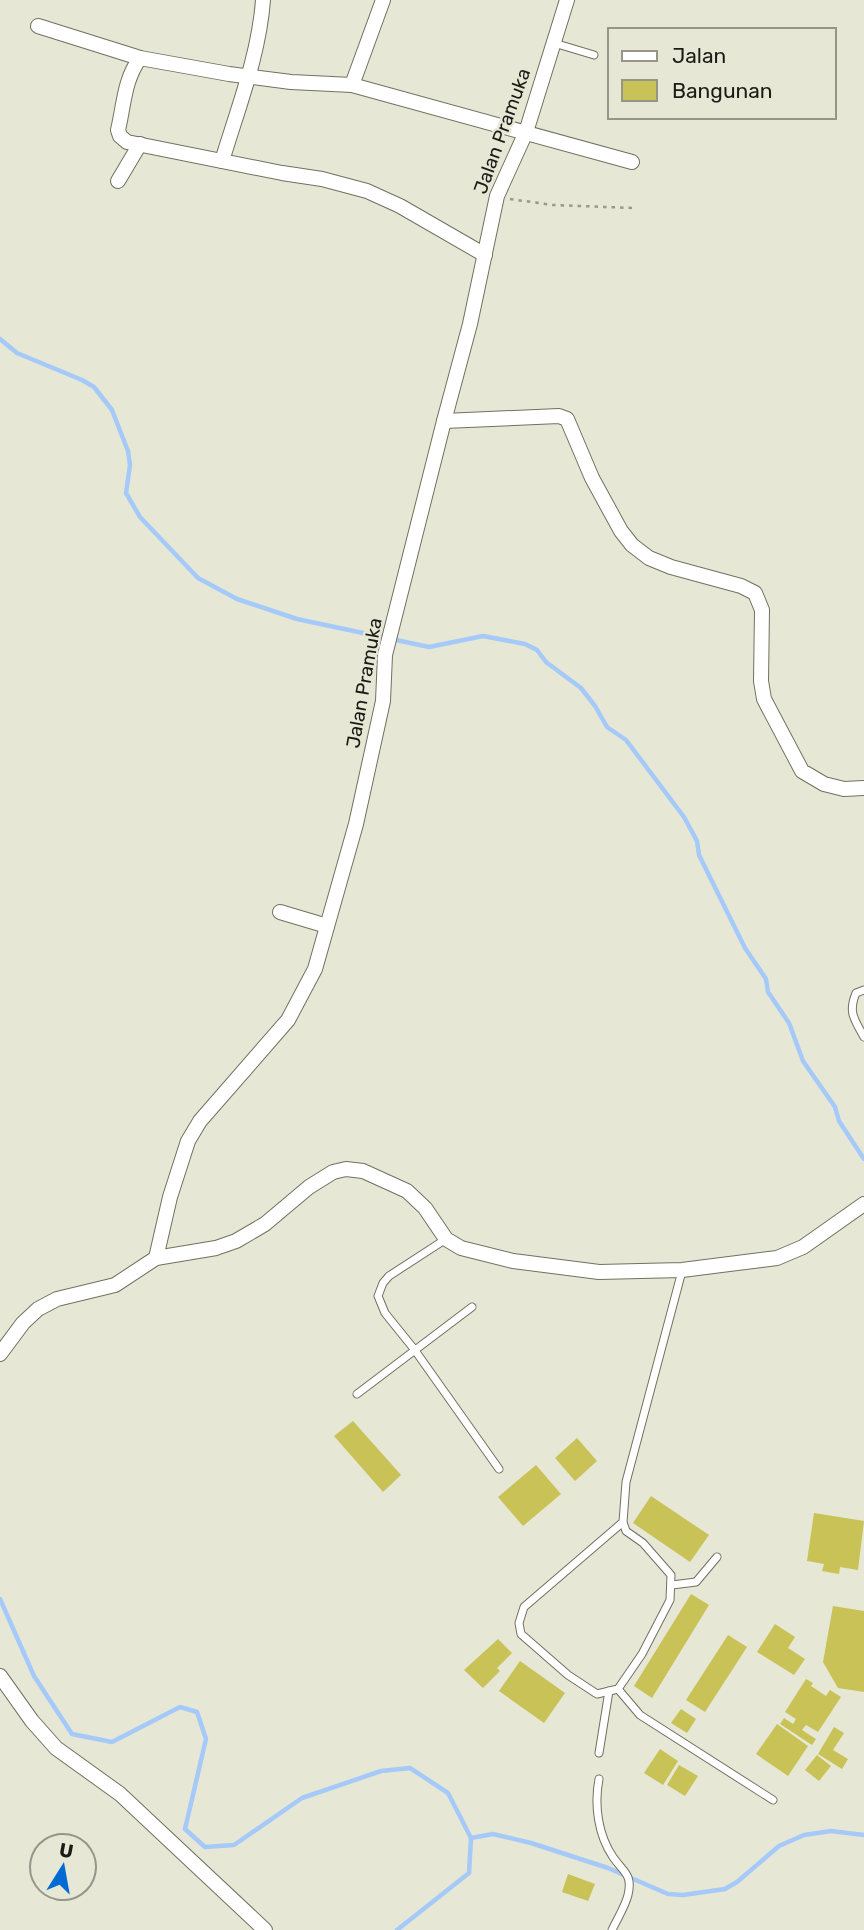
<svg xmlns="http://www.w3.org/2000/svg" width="864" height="1930" font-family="Rubik,sans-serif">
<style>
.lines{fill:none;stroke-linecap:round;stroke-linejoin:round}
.stream{stroke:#a5c9f8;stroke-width:4.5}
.building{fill:#c8c257}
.service-casing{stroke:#717161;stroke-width:9}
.minor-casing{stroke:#717161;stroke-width:16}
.path{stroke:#99998c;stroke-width:2.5;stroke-dasharray:3.5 5;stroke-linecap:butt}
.service{stroke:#fff;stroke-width:7}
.minor{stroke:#fff;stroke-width:14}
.labels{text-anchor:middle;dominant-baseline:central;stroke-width:5;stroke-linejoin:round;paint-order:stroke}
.street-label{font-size:19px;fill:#1b1b15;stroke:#e7e7d6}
</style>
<rect width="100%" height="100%" fill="#e7e7d6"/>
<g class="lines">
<g class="stream">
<polyline points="0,339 17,353 82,380 94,387 112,410 128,451 130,465 126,493 140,517 198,578 237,599 297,619 415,644 429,647 483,636 525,644 537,650 546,662 581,688 595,706 607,727 626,740 684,817 697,841 699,855 745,948 766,979 768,992 789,1023 803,1061 835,1107 839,1121 864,1159"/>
<polyline points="0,1599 34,1676 72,1734 112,1742 180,1707 197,1712 206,1739 185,1829 205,1847 234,1845 302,1798 381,1771 410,1768 448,1793 471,1838 469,1873 397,1930"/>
<polyline points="471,1838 493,1834 531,1843 608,1868 668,1894 683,1895 725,1889 737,1882 779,1846 804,1835 831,1831 864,1835"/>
</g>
</g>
<g class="building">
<polygon points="353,1421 401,1475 383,1492 334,1436"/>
<polygon points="577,1438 597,1461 575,1481 555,1458"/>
<polygon points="536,1465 561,1494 523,1526 498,1497"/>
<polygon points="651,1496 709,1535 690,1562 633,1523"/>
<polygon points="814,1513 864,1521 858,1570 840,1567 839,1574 822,1571 824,1564 807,1561"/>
<polygon points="691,1594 709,1605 652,1698 634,1686"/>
<polygon points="833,1606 864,1611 864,1692 838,1688 823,1662"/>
<polygon points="775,1624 795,1637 788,1648 805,1659 794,1675 757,1652"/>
<polygon points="728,1635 747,1647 705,1712 686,1700"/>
<polygon points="498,1639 512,1653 497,1668 500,1671 483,1688 464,1670"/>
<polygon points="520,1661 565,1693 544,1723 499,1691"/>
<polygon points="806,1679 813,1683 811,1686 826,1696 830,1690 841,1697 818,1732 806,1725 802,1730 816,1739 812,1745 780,1724 784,1718 793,1724 796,1719 785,1712"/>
<polygon points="681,1709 696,1719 687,1733 671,1723"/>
<polygon points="777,1724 808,1746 788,1776 756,1754"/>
<polygon points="834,1727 844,1733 833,1750 848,1759 842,1769 818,1754"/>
<polygon points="660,1749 678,1761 663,1785 644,1773"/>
<polygon points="817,1755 831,1766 819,1781 805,1770"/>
<polygon points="679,1765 698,1776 685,1796 667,1785"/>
<polygon points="568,1874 595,1884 588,1901 562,1892"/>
</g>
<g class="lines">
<g class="service-casing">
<g id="service">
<polyline points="554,43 594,55"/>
<path d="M 864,990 L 856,993 C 848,1012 854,1019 864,1037"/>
<polyline points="446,1239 389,1276 383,1283 378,1296 385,1313 414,1349 499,1469"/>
<polyline points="357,1394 472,1307"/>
<polyline points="623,1522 524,1607 519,1623 521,1634 568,1675 597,1694 618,1689 642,1654 670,1600 671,1575 643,1543 626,1531 623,1522 626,1482 682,1271"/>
<polyline points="672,1585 696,1582 717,1557"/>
<polyline points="618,1689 640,1715 773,1800"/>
<polyline points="599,1753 609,1691"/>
<path d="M 599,1779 C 594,1805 598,1835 613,1857 C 623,1872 633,1874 628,1895 C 625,1907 617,1919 612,1930"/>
</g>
</g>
<g class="minor-casing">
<g id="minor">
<polyline points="38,26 140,58"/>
<polyline points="352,85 383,0"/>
<path d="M 222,161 C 238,108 259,55 263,0"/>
<polyline points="118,181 140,144"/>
<path d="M 485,255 L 400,206 L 367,191 L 322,179 L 282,173 L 127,142 L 120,136 L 118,130 C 124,105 124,80 140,58 L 229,74 L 291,82 L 352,85 L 632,162"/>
<polyline points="444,421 559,416 567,419 592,478 621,531 632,545 649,558 671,567 741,586 755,593 762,610 761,681 764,699 802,771 824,784 844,789 864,788"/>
<polyline points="280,912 327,926"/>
<polyline points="156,1258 170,1197 188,1141 200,1121 288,1020 315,969 356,824 383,701 385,655 444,421 470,324 497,196 526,132 567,0"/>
<polyline points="0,1354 23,1323 38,1309 57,1299 115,1285 156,1258 216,1248 236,1241 265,1224 309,1187 333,1172 346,1169 363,1171 407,1191 425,1208 446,1239 461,1248 513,1261 599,1272 682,1270 777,1258 803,1247 864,1204"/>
<polyline points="0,1676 32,1721 56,1748 120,1794 265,1930"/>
</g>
</g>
<polyline class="path" points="510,199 553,205 633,208"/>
<use href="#service" class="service"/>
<use href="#minor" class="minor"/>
</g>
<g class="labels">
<g class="street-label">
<text transform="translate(502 131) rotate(-70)">Jalan Pramuka</text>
<text transform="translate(364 683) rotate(-80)">Jalan Pramuka</text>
</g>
</g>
<rect x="608" y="28" width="228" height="91" fill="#e7e7d6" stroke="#959589" stroke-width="2"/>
<rect x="622" y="51" width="35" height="10" fill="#ffffff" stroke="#959589" stroke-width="2"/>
<text x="672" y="63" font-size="21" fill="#1b1b15">Jalan</text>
<rect x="622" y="80" width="35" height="21" fill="#c8c257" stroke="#959589" stroke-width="2"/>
<text x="672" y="98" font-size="21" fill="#1b1b15">Bangunan</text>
<g transform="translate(63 1867) rotate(11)"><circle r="33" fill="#e7e7d6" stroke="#959589" stroke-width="2"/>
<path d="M0-5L12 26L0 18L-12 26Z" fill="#026bd3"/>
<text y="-10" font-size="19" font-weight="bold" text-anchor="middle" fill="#1b1b15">U</text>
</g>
</svg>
